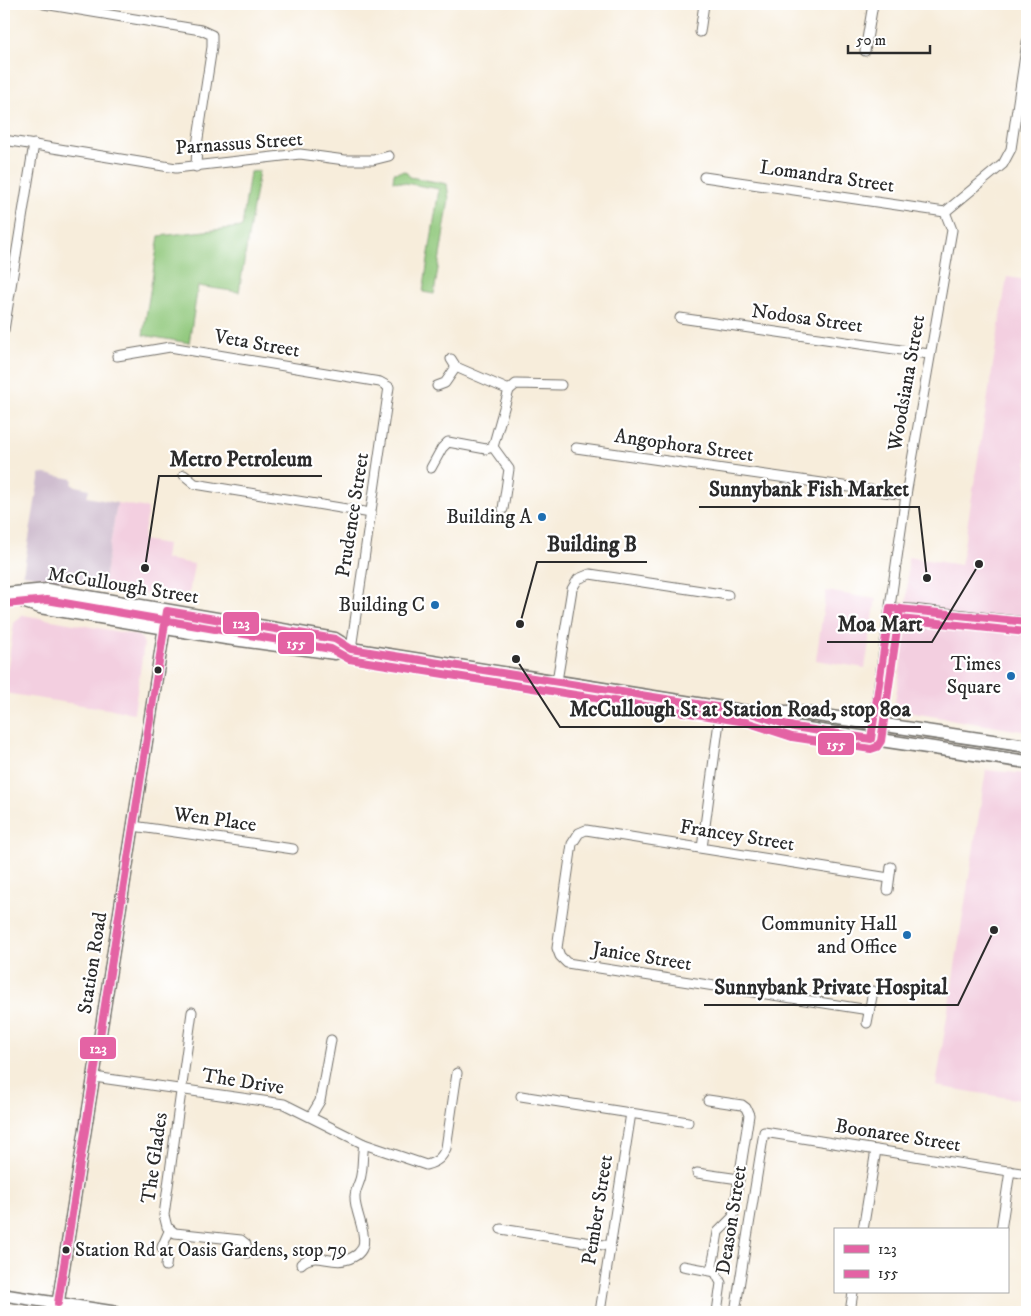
<svg xmlns="http://www.w3.org/2000/svg" width="1031" height="1316" font-family="'IM FELL DW Pica',serif">
<style>
.built{fill:#f3cfe0}
.industrial{fill:#cfbdcf}
.green{fill:#90c87c;stroke:#5e7a54}
.lines{fill:none;stroke-linecap:round;stroke-linejoin:round}
.minor-casing{stroke:#726f69;stroke-width:11}
.tertiary-casing{stroke:#726f69;stroke-width:14}
.secondary-casing{stroke:#726f69;stroke-width:15}
.minor{stroke:#fff;stroke-width:9}
.tertiary{stroke:#fff;stroke-width:11}
.secondary{stroke:#fff;stroke-width:12}
.bus-1-casing{stroke:#fff;stroke-width:11}
.bus-2-casing{stroke:#fff;stroke-width:11}
.bus-1{stroke:#e463a4;stroke-width:8}
.bus-2{stroke:#e463a4;stroke-width:8}
.poi-dot{fill:#1f6fb2;stroke:#fff;stroke-width:2}
.bus-dot{fill:#2b2b2b;stroke:#fff;stroke-width:2}
.labels{text-anchor:middle;dominant-baseline:central;stroke-width:4.5;stroke-linejoin:round;paint-order:stroke}
.bus-label{font-size:19px;fill:#2b2b2b;stroke:#fff;text-anchor:start}
.street-label{font-size:20px;fill:#2b2b2b;stroke:#fff}
.poi-label{font-size:20px;fill:#2b2b2b;stroke:#fff;text-anchor:end}
.leader{fill:none;stroke:#2b2b2b;stroke-width:2}
.callout-dot{fill:#2b2b2b;stroke:#fff;stroke-width:2}
.callout-label{font-size:21px;text-anchor:middle;font-weight:bold;fill:#2b2b2b;stroke:#fff;stroke-width:4.5;stroke-linejoin:round;paint-order:stroke}
.line-badge{stroke:#fff;stroke-width:2}
.badge-label{font-size:14px;text-anchor:middle;font-weight:bold;fill:#fff}
</style>
<rect width="100%" height="100%" fill="#fff"/>
<filter id="ink" filterUnits="userSpaceOnUse"><feTurbulence type="fractalNoise" baseFrequency=".02" numOctaves="2"/><feDisplacementMap in="SourceGraphic" scale="10" xChannelSelector="R" yChannelSelector="G"/><feConvolveMatrix kernelMatrix="1 2 1 2 8 2 1 2 1" color-interpolation-filters="sRGB"/></filter>
<filter id="wash" filterUnits="userSpaceOnUse"><feTurbulence type="fractalNoise" baseFrequency=".0096" numOctaves="4" result="noise"/><feDisplacementMap in="SourceGraphic" scale="20" xChannelSelector="R" yChannelSelector="G"/><feGaussianBlur stdDeviation="1.12" result="paint"/><feColorMatrix in="noise" values="0 0 0 0 0 0 0 0 0 0 0 0 0 0 0 0 0 1.4 0 .05"/><feComposite in="paint" operator="in"/></filter>
<g filter="url(#wash)">
<rect width="100%" height="100%" fill="#f7eddb"/>
<g class="built">
<polygon points="1007,277 1027,280 1027,732 901,711 897,709 895,701 906,633 908,557 961,565"/>
<polygon points="117,503 148,508 143,540 167,544 165,559 194,564 188,601 103,587"/>
<polygon points="826,591 876,599 865,668 816,660"/>
<polygon points="23,615 137,635 142,639 144,644 134,713 4,693 14,623"/>
<polygon points="986,770 1027,774 1027,1101 936,1086"/>
</g>
<polygon class="industrial" points="40,473 73,479 72,485 89,489 87,497 117,503 103,587 23,574"/>
<g class="green">
<polygon points="259,171 239,292 198,286 189,343 143,335 159,236 242,227 250,172"/>
<polygon points="405,171 410,177 447,184 449,199 434,294 423,292 439,189 393,181 394,173"/>
</g>
</g>
<g filter="url(#ink)">
<g class="lines">
<g class="minor-casing">
<g id="minor">
<polyline points="44,4 201,30 212,35 212,47 197,145 196,167"/>
<polyline points="700,32 704,4"/>
<polyline points="865,51 873,4"/>
<polyline points="4,140 176,168 300,154 345,160 373,160 389,156"/>
<polyline points="704,177 945,212"/>
<polyline points="945,212 1003,164 1011,149 1027,42"/>
<polyline points="680,318 929,354"/>
<polyline points="4,330 34,144"/>
<polyline points="117,356 170,347 380,382 389,387 351,649"/>
<polyline points="451,359 456,367 509,390"/>
<polyline points="437,386 445,383 456,367"/>
<polyline points="576,448 906,495"/>
<polyline points="431,468 442,448 448,442 486,449 493,447"/>
<polyline points="184,475 195,484 371,513"/>
<polyline points="503,509 509,469 493,447 509,390 516,384 561,385"/>
<polyline points="890,608 912,609 1027,622"/>
<polyline points="557,681 572,589 578,579 590,574 728,595"/>
<polyline points="871,739 906,495 952,230 945,212"/>
<polyline points="133,826 293,849"/>
<polyline points="702,848 721,707"/>
<polyline points="888,890 891,867"/>
<polyline points="869,1010 567,963 560,956 557,948 572,844 579,833 586,830 889,878"/>
<polyline points="192,1012 164,1215 167,1227 175,1233 241,1240 246,1244 247,1253"/>
<polyline points="867,1023 873,991"/>
<path d="M 94,1077 L 284,1104 L 364,1144 L 426,1165 C 437,1162 442,1158 446,1148 L 457,1073"/>
<polyline points="521,1096 688,1122"/>
<polyline points="708,1100 742,1105 746,1108 749,1115 733,1217 718,1232 715,1251 712,1266 721,1283 717,1312"/>
<polyline points="311,1116 320,1101 331,1040"/>
<polyline points="697,1173 739,1179"/>
<polyline points="501,1229 610,1246"/>
<polyline points="863,1230 876,1150"/>
<polyline points="1001,1230 1010,1171"/>
<path d="M 301,1264 C 314,1251 330,1264 345,1260 C 381,1251 354,1218 355,1197 C 355,1189 360,1183 361,1175 C 363,1165 362,1154 364,1144"/>
<polyline points="166,1266 167,1258 162,1247 170,1229"/>
<polyline points="683,1266 716,1272"/>
<polyline points="600,1312 631,1113"/>
<polyline points="735,1312 764,1132 1027,1174"/>
<polyline points="850,1312 853,1292"/>
</g>
</g>
<g class="tertiary-casing">
<g id="tertiary">
<polyline points="4,1295 114,1312"/>
<polyline points="58,1303 167,611"/>
</g>
</g>
<g class="secondary-casing">
<g id="secondary">
<polyline points="4,594 47,590 335,639 351,649 748,712 794,727 1027,762"/>
<polyline points="7,596 40,607 226,638 335,653 351,649"/>
<polyline points="761,712 797,712 1027,746"/>
</g>
</g>
<use href="#minor" class="minor"/>
<use href="#tertiary" class="tertiary"/>
<use href="#secondary" class="secondary"/>
<g class="bus-1-casing">
<g id="bus-1">
<polyline points="890,608 1027,622"/>
<polyline points="58,1303 167,611 335,639 351,649 748,712 794,727 871,739 890,608"/>
</g>
</g>
<g class="bus-2-casing">
<g id="bus-2">
<polyline points="5,604 47,600 331,649 349,659 746,722 792,737 871,749 877,747 881,741 900,609"/>
<polyline points="890,618 1026,632"/>
</g>
</g>
<use href="#bus-1" class="bus-1"/>
<use href="#bus-2" class="bus-2"/>
</g>
</g>
<g class="poi-dot">
<circle cx="542" cy="517" r="5"/>
<circle cx="435" cy="605" r="5"/>
<circle cx="1011" cy="676" r="5"/>
<circle cx="907" cy="935" r="5"/>
</g>
<g class="bus-dot">
<circle cx="158" cy="670" r="4.5"/>
<circle cx="66" cy="1250" r="4.5"/>
</g>
<g class="labels">
<g class="bus-label">
<text x="75" y="1250">Station Rd at Oasis Gardens, stop 79</text>
</g>
<g class="street-label">
<text transform="translate(239 144) rotate(-4)">Parnassus Street</text>
<text transform="translate(827 177) rotate(8)">Lomandra Street</text>
<text transform="translate(807 319) rotate(8)">Nodosa Street</text>
<text transform="translate(257 344) rotate(10)">Veta Street</text>
<text transform="translate(907 383) rotate(-80)">Woodsiana Street</text>
<text transform="translate(684 446) rotate(8)">Angophora Street</text>
<text transform="translate(353 515) rotate(-81)">Prudence Street</text>
<text transform="translate(123 586) rotate(9)">McCullough Street</text>
<text transform="translate(215 820) rotate(8)">Wen Place</text>
<text transform="translate(737 836) rotate(9)">Francey Street</text>
<text transform="translate(642 957) rotate(9)">Janice Street</text>
<text transform="translate(93 963) rotate(-81)">Station Road</text>
<text transform="translate(243 1082) rotate(9)">The Drive</text>
<text transform="translate(898 1136) rotate(9)">Boonaree Street</text>
<text transform="translate(155 1158) rotate(-82)">The Glades</text>
<text transform="translate(598 1210) rotate(-81)">Pember Street</text>
<text transform="translate(732 1220) rotate(-81)">Deason Street</text>
</g>
<g class="poi-label">
<text x="532" y="517">Building A</text>
<text x="425" y="605">Building C</text>
<text x="1001" y="664">Times<tspan x="1001" dy="23">Square</tspan></text>
<text x="897" y="924">Community Hall<tspan x="897" dy="23">and Office</tspan></text>
</g>
</g>
<path class="leader" d="M145 568L159 476H322M927 578L919 507H699M520 624L537 562H647M979 564L932 642H827M516 659L560 727H921M994 930L958 1005H704"/>
<g class="callout-dot">
<circle cx="145" cy="568" r="5"/>
<circle cx="927" cy="578" r="5"/>
<circle cx="520" cy="624" r="5"/>
<circle cx="979" cy="564" r="5"/>
<circle cx="516" cy="659" r="5"/>
<circle cx="994" cy="930" r="5"/>
</g>
<g class="callout-label">
<text x="241" y="466">Metro Petroleum</text>
<text x="809" y="496">Sunnybank Fish Market</text>
<text x="592" y="551">Building B</text>
<text x="880" y="631">Moa Mart</text>
<text x="740" y="716">McCullough St at Station Road, stop 80a</text>
<text x="831" y="994">Sunnybank Private Hospital</text>
</g>
<g class="line-badge">
<rect x="222" y="611" width="38" height="24" rx="5" fill="#e463a4"/>
<rect x="277" y="631" width="38" height="24" rx="5" fill="#e463a4"/>
<rect x="817" y="732" width="38" height="24" rx="5" fill="#e463a4"/>
<rect x="79" y="1036" width="38" height="24" rx="5" fill="#e463a4"/>
</g>
<g class="badge-label">
<text x="241" y="628">123</text>
<text x="296" y="648">155</text>
<text x="836" y="749">155</text>
<text x="98" y="1053">123</text>
</g>
<rect width="1031" height="1316" fill="none" stroke="#fff" stroke-width="20"/>
<rect x="834" y="1228" width="175" height="65" fill="#ffffff" stroke="#aaaaaa"/>
<rect x="844" y="1245" width="25" height="8" fill="#e463a4" stroke="#aaaaaa"/>
<text x="878" y="1254" font-size="15" fill="#2b2b2b">123</text>
<rect x="844" y="1270" width="25" height="8" fill="#e463a4" stroke="#aaaaaa"/>
<text x="878" y="1278" font-size="15" fill="#2b2b2b">155</text>
<path d="M848 45v8h82v-8" fill="none" stroke="#2b2b2b" stroke-width="2.5"/>
<text x="856" y="45" font-size="15" fill="#2b2b2b" stroke="#ffffff" stroke-width="4" paint-order="stroke">50 m</text>
</svg>
